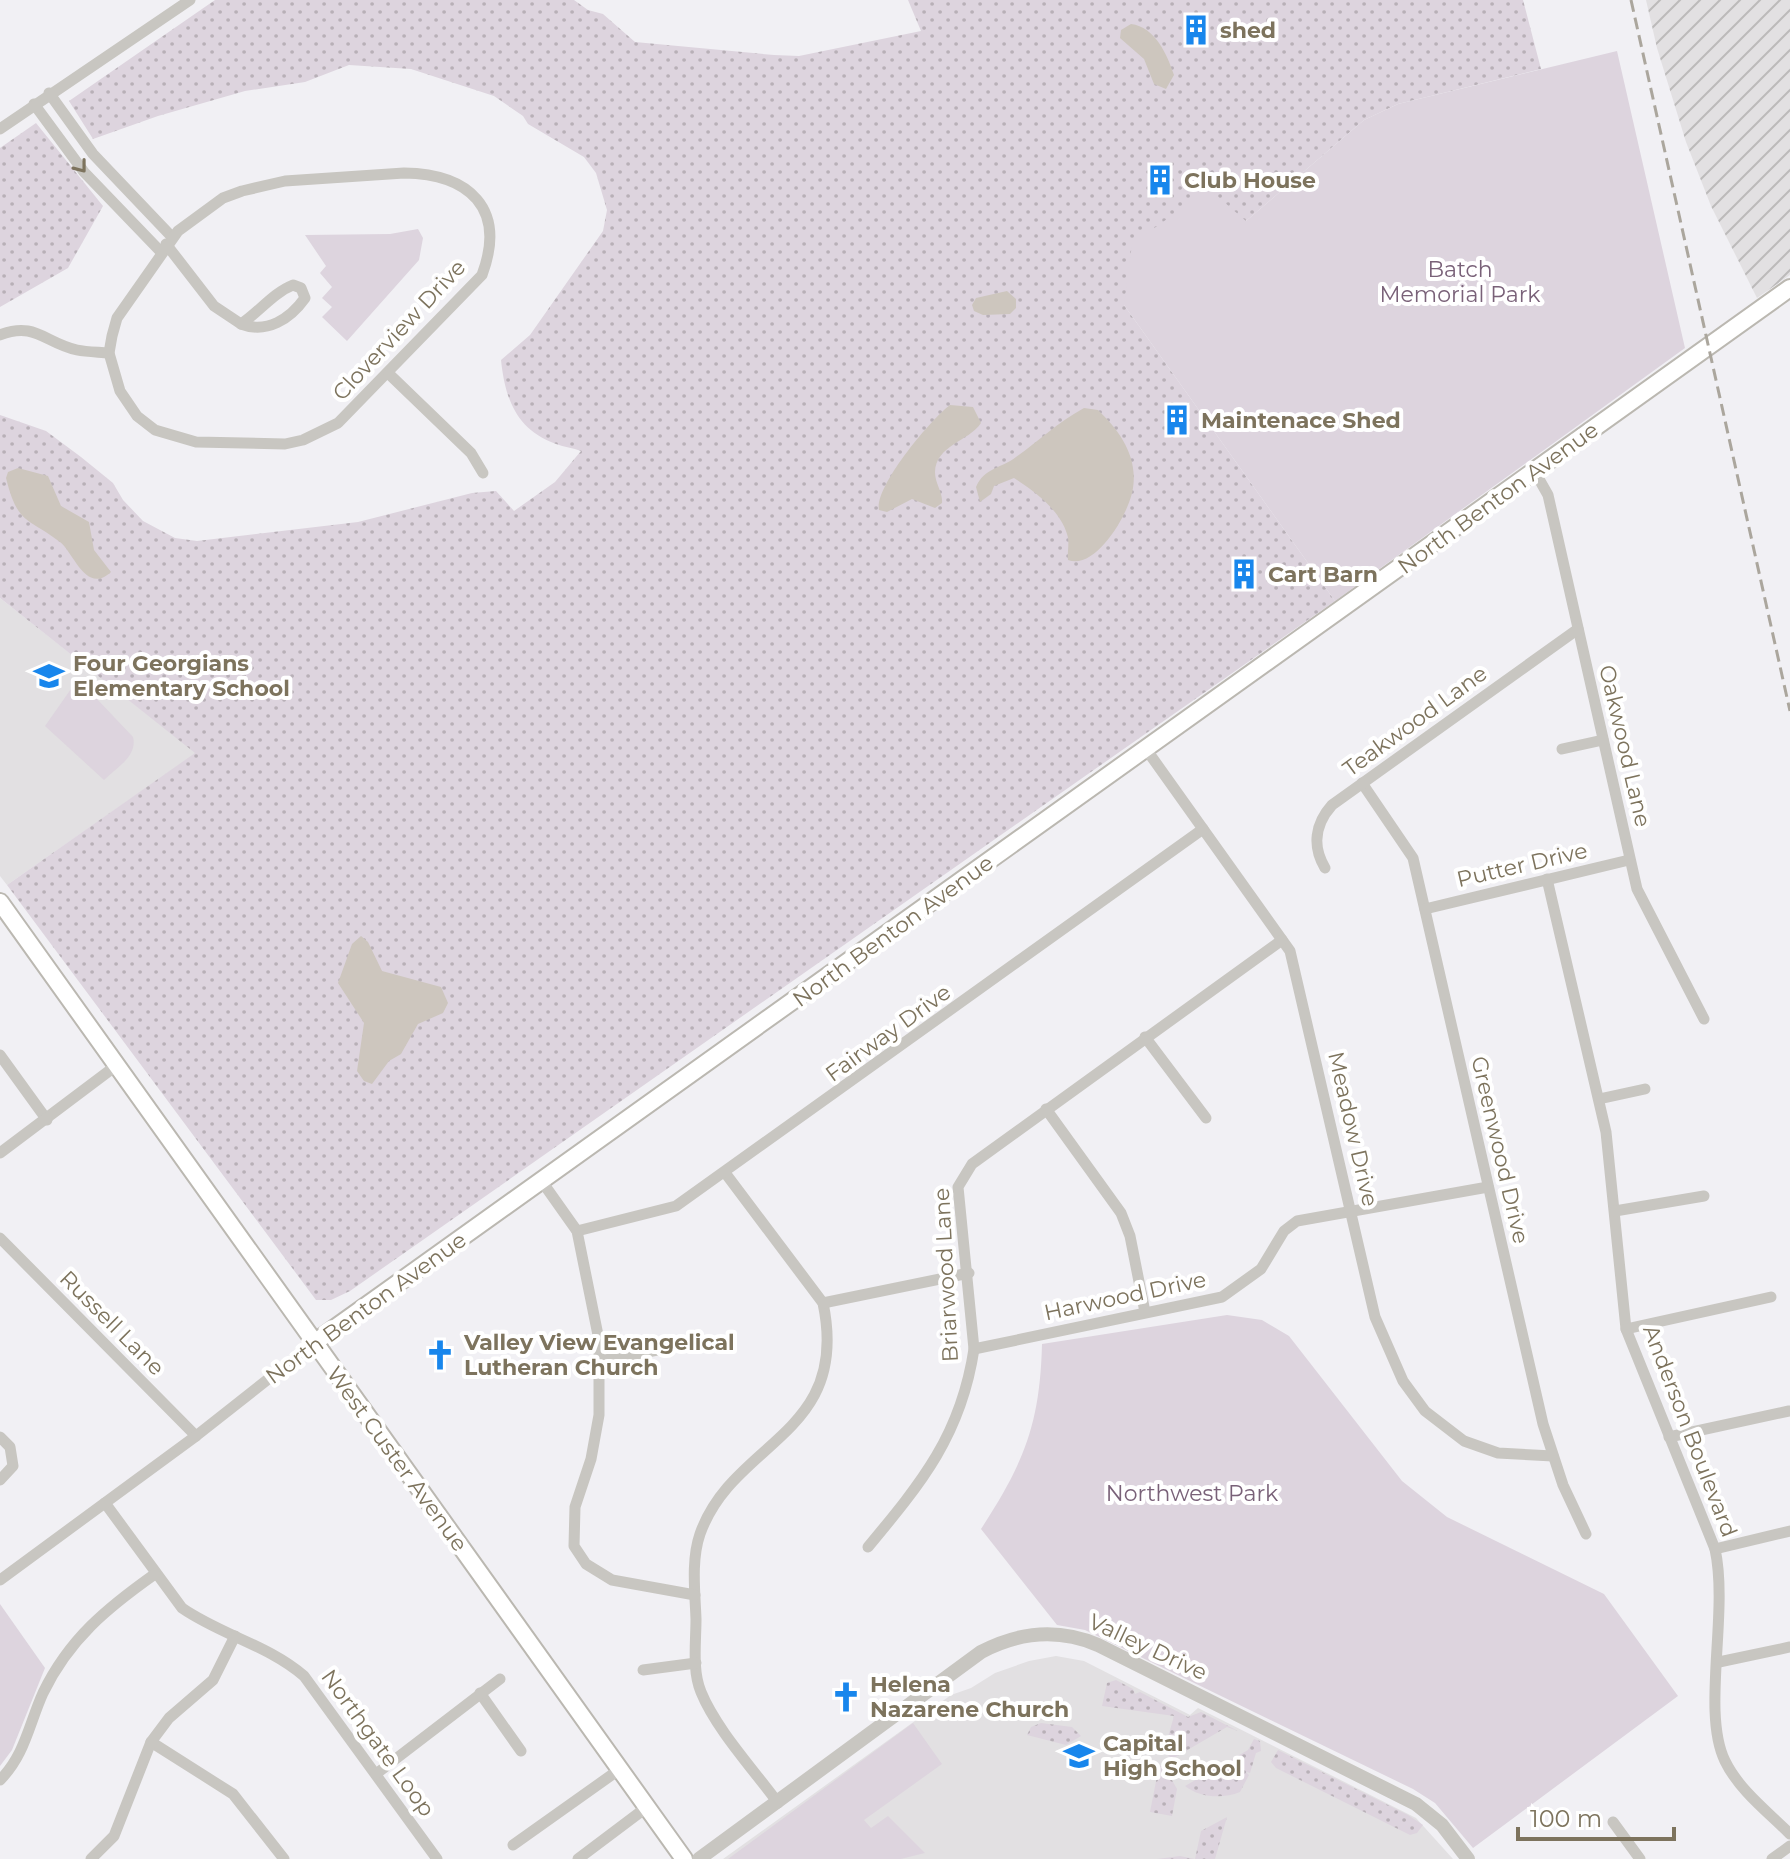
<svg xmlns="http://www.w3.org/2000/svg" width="1790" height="1859" font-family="Montserrat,sans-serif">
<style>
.built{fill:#e2e0e2}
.industrial{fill:url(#industrial-furrows)}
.grass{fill:url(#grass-dots)}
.park{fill:#ddd4de}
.water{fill:#cdc6be}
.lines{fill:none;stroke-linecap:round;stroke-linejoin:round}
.secondary-casing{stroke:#bbb8b1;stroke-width:20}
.minor{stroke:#c8c6c1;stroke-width:11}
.tertiary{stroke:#c8c6c1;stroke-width:14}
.secondary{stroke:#fff;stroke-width:16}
.rail{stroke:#aba69d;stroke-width:3;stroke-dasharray:12 6;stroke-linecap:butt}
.oneway{stroke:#7d735d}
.labels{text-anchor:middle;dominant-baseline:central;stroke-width:8;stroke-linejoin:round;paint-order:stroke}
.poi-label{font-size:22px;font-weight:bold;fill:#7d735d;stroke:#fff;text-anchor:start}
.park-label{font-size:22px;fill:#796178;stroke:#fff}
.street-label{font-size:22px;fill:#7d735d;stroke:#fff}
</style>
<defs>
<pattern id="industrial-furrows" width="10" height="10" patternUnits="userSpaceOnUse" patternTransform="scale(2)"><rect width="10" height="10" fill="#e2e0e2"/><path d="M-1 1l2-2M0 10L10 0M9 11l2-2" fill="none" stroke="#bcbaba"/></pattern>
<pattern id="grass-dots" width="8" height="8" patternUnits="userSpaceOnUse" patternTransform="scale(2)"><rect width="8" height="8" fill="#ddd4de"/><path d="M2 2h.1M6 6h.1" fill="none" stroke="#b8b0b7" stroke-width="1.8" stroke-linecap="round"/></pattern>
</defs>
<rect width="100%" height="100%" fill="#f1f0f4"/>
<g class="built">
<polygon points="0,598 196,753 7,885 0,876"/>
<polygon points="1056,1656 1084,1661 1190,1715 1198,1708 1416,1818 1453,1859 723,1859 951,1695 971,1688 995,1673 1029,1661"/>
</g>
<polygon class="industrial" points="1646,0 1790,0 1790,275 1757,298 1711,206 1686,142 1657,48"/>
<g class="grass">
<path d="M 215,0 L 574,0 L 588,10 L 603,14 L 635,42 L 774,55 L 799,56 L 921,31 L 908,0 L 1523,0 L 1541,69 L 1398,104 L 1364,120 L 1246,221 L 1124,305 L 1335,601 L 350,1291 L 331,1300 L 316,1300 L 7,885 L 195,753 L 0,598 L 0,415 L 46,431 L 81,457 L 113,483 L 123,500 L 143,521 L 175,538 L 197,541 L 358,522 L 472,493 L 496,491 L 514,511 L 555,482 L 581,451 C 573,448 564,447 556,444 C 516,430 505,398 501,360 L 530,335 L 603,231 L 607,210 L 596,173 L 584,157 L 528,124 L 523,116 L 494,96 L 411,69 L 349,65 L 305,82 L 245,91 L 158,116 L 93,139 L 69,101 Z"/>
<polygon points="36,123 103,206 68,268 0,307 0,148"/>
<polygon points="1116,1680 1133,1689 1135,1694 1140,1692 1188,1717 1201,1712 1238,1731 1227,1727 1172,1759 1164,1751 1174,1716 1102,1706 1107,1683"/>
<polygon points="1041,1723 1072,1727 1081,1736 1066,1745 1027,1735 1031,1727"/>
<path d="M 1254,1739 L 1260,1741 L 1261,1751 L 1256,1753 L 1250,1773 L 1246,1772 L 1249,1775 L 1240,1792 C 1223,1799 1200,1798 1185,1786 L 1248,1750 Z"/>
<polygon points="1278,1750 1408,1815 1423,1825 1417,1833 1410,1835 1276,1768 1271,1762"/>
<polygon points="1159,1766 1164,1766 1177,1789 1172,1816 1150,1812"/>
<polygon points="1227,1817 1215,1859 1157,1859 1180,1856 1195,1859 1201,1831"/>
</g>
<g class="park">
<polygon points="1617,51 1685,348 1335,601 1124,305 1132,244 1209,189 1246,221 1364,120 1398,104"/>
<polygon points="418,229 423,238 419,260 347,341 322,317 332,307 322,298 332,287 320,273 326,266 305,235 390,234"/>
<path d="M 78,679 L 133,737 C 138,756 116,768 104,780 L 45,726 Z"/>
<path d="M 1227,1315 L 1262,1320 L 1289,1336 L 1402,1481 L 1447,1517 L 1604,1594 L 1678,1696 L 1473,1848 L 1435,1803 L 1413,1789 L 1085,1630 L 1057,1625 L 981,1529 C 1024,1463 1040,1424 1042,1344 Z"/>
<polygon points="0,1604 45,1668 12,1750 0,1766"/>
<polygon points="913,1723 942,1764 864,1820 871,1828 888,1816 925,1853 901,1859 728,1859"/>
</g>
<g class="water">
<path d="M 1131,24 C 1155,27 1167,54 1174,75 L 1166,89 L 1154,84 L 1144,59 L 1120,38 L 1121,30 Z"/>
<polygon points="1007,291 1016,299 1016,308 1010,314 983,315 974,311 972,305 976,298"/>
<path d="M 950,405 L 973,407 L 981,423 C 968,442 936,445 935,472 C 935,484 943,492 942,503 L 935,508 L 912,499 L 887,512 L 879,510 C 874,487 931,419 950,405 Z"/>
<path d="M 1084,408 L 1098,410 C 1119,430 1138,456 1133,488 C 1130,512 1096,571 1068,560 C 1067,552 1070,542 1067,534 C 1060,510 1034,491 1014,478 L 994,486 L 991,494 L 980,502 L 976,487 C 984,468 1002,468 1016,457 C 1040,440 1057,423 1084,408 Z"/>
<path d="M 18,468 L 48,476 L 61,506 L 89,522 L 94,550 L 111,572 C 86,595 74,553 60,542 C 28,517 18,526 6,478 L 8,472 Z"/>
<polygon points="361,936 368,942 382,971 441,987 448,1003 443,1013 418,1024 401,1054 389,1061 372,1084 364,1081 357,1071 364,1023 338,983 352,944"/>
</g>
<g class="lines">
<g class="secondary-casing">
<g id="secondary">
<polyline points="0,902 684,1859"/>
<polyline points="314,1343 1790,288"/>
</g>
</g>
<g class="minor">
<polyline points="49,93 93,154 172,237"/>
<polyline points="34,104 84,172 161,252"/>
<polyline points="0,129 190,0"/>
<path d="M 404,173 C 469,174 507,208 482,275 L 338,423 L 303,440 L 285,444 L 196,442 L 155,430 L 137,416 L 120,391 L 109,353 L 112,336 L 117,318 L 178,231 L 223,198 L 242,191 L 285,181 Z"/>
<polyline points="166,244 214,306 241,324"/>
<path d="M 293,285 L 301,288 L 305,298 C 290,319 267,334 241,324 C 259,312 273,293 293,285 Z"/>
<path d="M 0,335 C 35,321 45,343 77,350 C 87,352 99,352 109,353"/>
<polyline points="389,374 471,453 483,473"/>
<polyline points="1535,472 1548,495 1637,889 1704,1019"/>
<polyline points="1146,749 1290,951 1375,1317 1403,1381 1425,1411 1464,1441 1498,1453 1553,1456"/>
<polyline points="1562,749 1603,740"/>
<polyline points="1362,783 1413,858 1543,1424 1563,1485 1586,1534"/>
<path d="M 1325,868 C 1312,846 1315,824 1332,805 L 1578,629"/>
<path d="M 1547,879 L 1606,1132 L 1626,1329 L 1715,1549 C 1729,1613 1701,1712 1725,1761 C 1739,1790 1768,1812 1790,1834"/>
<polyline points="1425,909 1629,860"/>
<polyline points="1145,1037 1206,1118"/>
<polyline points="0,1055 47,1120"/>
<polyline points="1599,1099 1645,1089"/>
<polyline points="1046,1109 1121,1213 1130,1236 1145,1312"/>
<polyline points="0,1153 117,1065"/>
<path d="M 726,1174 L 823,1303 C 851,1436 733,1440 700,1534 C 691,1560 695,1592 696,1619 C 696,1642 692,1671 701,1692 C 716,1729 754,1770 778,1803"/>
<polyline points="543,1183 577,1231 599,1340 599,1415 591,1459 575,1507 574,1546 586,1564 612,1580 695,1595"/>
<polyline points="1615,1211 1704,1196"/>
<polyline points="577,1231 676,1206 1203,829"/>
<polyline points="0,1238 196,1436"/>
<polyline points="823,1303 969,1273"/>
<polyline points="1626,1329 1771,1297"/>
<polyline points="974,1349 1222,1297 1261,1269 1284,1231 1297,1221 1488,1187"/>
<polyline points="600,1361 668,1348"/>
<polyline points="0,1437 10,1447 13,1466 0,1480"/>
<polyline points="1669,1437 1789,1411"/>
<path d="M 105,1503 L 182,1608 C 221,1635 268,1645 304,1676 L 437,1859"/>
<path d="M 868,1547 C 922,1482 961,1435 974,1349 L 958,1187 L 972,1164 L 1282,940"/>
<polyline points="1715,1549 1790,1531"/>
<polyline points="0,1580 196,1436 314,1343"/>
<polyline points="1719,1662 1790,1647"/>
<polyline points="643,1670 696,1663"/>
<polyline points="480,1693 521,1751"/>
<polyline points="151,1742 233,1794 284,1859"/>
<polyline points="376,1774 500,1679"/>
<path d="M 0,1780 C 25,1755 29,1724 43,1693 C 69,1639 107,1608 155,1574"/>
<polyline points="1613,1822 1640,1859"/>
<polyline points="513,1845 620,1769"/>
<polyline points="91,1859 114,1836 151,1742 169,1718 213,1680 235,1636"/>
<polyline points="578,1859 647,1807"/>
<polyline points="1772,1859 1790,1846"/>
</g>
<path class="tertiary" d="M 699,1859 L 981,1652 C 1019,1632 1058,1628 1098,1645 L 1416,1804 L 1442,1825 L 1468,1859"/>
<use href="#secondary" class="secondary"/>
<polyline class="rail" points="1631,0 1790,711"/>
</g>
<defs><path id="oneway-chevron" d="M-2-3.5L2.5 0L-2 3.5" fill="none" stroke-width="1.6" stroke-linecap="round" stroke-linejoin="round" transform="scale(2)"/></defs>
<use class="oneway" href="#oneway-chevron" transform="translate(81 167) rotate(52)"/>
<defs>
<g id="building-bare" transform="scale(2.4)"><path d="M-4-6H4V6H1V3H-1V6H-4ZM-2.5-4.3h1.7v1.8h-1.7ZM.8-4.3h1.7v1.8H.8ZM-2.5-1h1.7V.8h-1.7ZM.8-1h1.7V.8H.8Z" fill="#1886ec" stroke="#fff" stroke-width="2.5" paint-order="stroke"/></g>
<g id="school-bare" transform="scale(2.4)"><path d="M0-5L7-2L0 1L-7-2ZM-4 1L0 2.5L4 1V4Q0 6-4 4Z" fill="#1886ec" stroke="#fff" stroke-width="2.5" paint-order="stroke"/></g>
<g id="church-bare" transform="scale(2.4)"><path d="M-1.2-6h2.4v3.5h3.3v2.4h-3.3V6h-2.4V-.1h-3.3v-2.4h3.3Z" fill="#1886ec" stroke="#fff" stroke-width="2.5" paint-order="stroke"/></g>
</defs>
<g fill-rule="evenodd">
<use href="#building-bare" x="1196" y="30"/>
<use href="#building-bare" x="1160" y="180"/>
<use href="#building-bare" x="1177" y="420"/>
<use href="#building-bare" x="1244" y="574"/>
<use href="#school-bare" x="49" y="676"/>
<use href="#church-bare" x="440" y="1355"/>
<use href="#church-bare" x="846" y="1697"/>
<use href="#school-bare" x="1079" y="1756"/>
</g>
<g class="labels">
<g class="poi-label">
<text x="1220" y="30">shed</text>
<text x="1184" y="180">Club House</text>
<text x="1201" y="420">Maintenace Shed</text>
<text x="1268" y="574">Cart Barn</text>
<text x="73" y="663">Four Georgians<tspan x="73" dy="25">Elementary School</tspan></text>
<text x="464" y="1342">Valley View Evangelical<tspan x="464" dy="25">Lutheran Church</tspan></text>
<text x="870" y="1684">Helena<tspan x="870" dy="25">Nazarene Church</tspan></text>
<text x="1103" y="1743">Capital<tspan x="1103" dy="25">High School</tspan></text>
</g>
<g class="park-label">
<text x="1460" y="269">Batch<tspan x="1460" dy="25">Memorial Park</tspan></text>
<text x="1192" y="1493">Northwest Park</text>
</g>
<g class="street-label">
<text transform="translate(399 330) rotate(-47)">Cloverview Drive</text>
<text transform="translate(1498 498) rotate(-36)">North Benton Avenue</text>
<text transform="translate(1415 721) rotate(-36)">Teakwood Lane</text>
<text transform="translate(1625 746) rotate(77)">Oakwood Lane</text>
<text transform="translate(1522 865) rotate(-13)">Putter Drive</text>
<text transform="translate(893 931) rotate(-36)">North Benton Avenue</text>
<text transform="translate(888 1033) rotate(-36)">Fairway Drive</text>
<text transform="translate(1353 1129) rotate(77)">Meadow Drive</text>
<text transform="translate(1500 1150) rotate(77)">Greenwood Drive</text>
<text transform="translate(946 1275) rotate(-93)">Briarwood Lane</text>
<text transform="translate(1125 1296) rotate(-12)">Harwood Drive</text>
<text transform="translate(366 1308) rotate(-36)">North Benton Avenue</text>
<text transform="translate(112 1323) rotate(45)">Russell Lane</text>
<text transform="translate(1690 1431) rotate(69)">Anderson Boulevard</text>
<text transform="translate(397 1459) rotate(54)">West Custer Avenue</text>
<text transform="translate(1148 1647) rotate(25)">Valley Drive</text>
<text transform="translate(378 1743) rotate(54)">Northgate Loop</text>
</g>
</g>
<path d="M1518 1827v12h156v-12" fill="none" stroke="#7d735d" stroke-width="4"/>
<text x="1530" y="1827" font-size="24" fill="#7d735d" stroke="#ffffff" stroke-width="6" paint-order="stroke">100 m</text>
</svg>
